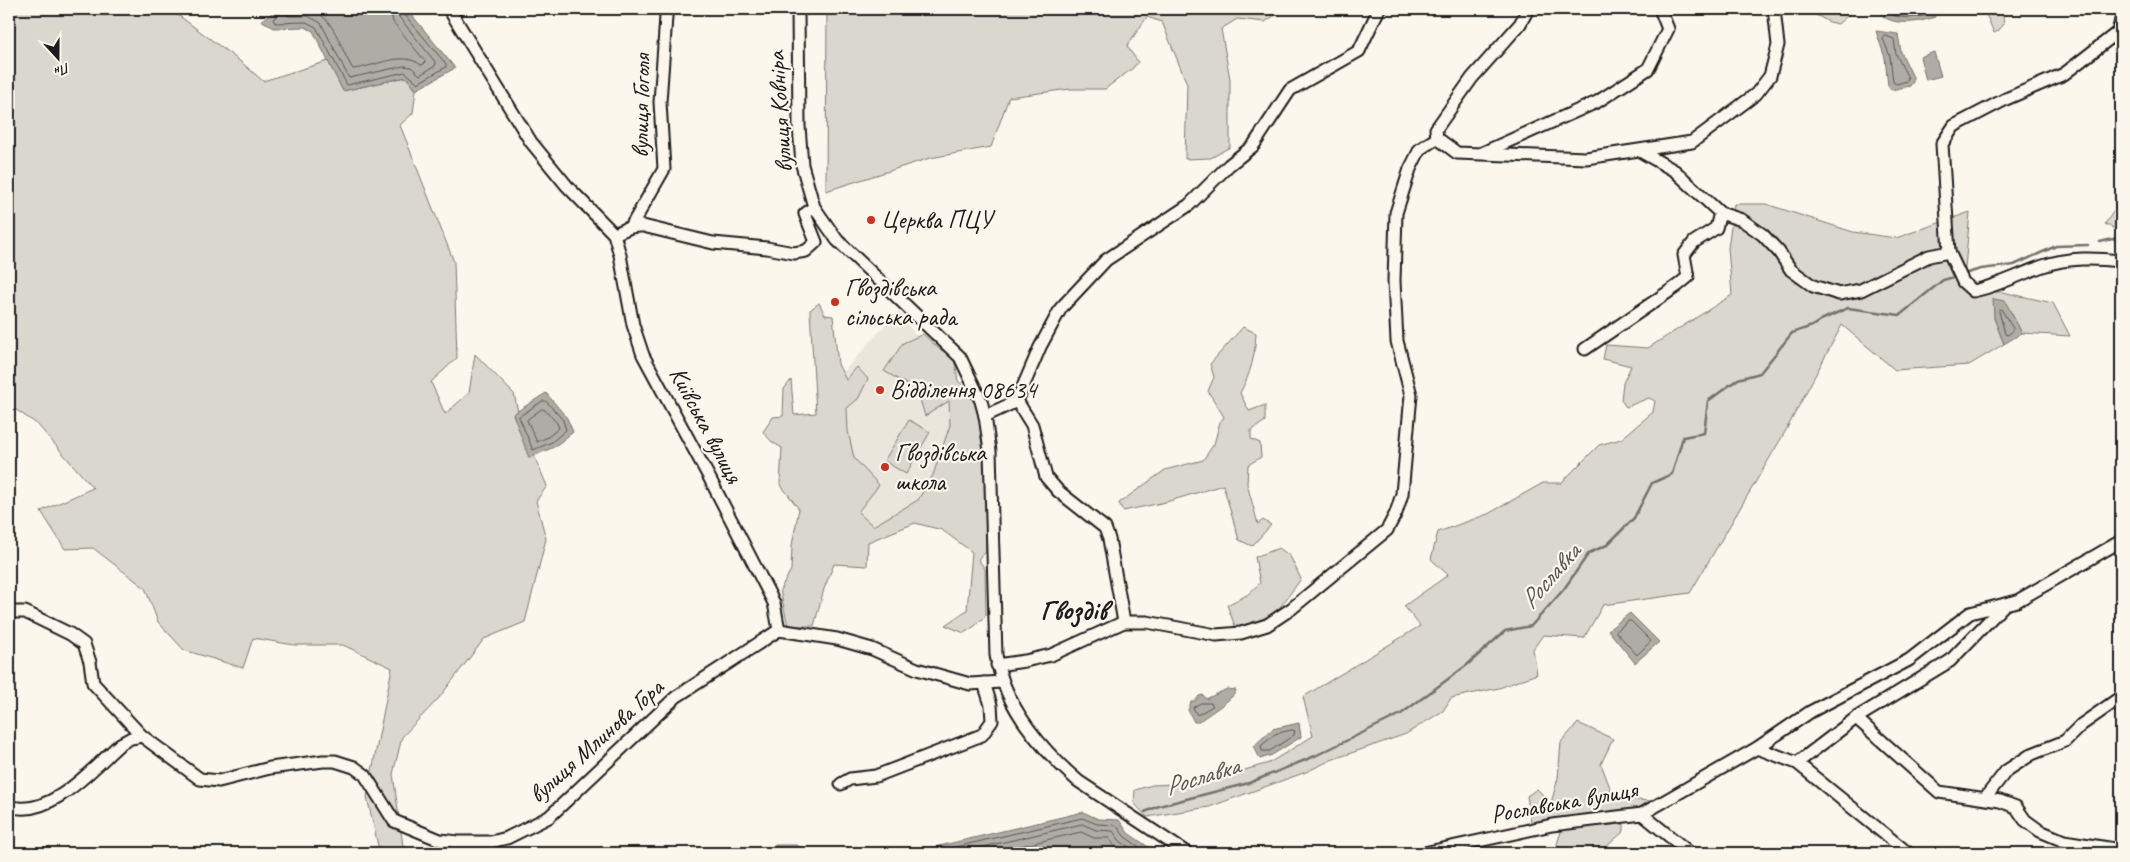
<svg xmlns="http://www.w3.org/2000/svg" width="2130" height="862" font-family="Caveat,sans-serif">
<style>
.built{fill:#eae6dc}
.green{fill:#dad7ce;stroke:#7b7a75}
.water{fill:#afaca5;stroke:#74726e}
.lines{fill:none;stroke-linecap:round;stroke-linejoin:round}
.shore{stroke:#575653;stroke-width:1}
.stream{stroke:#74726e;stroke-width:2.5}
.minor-casing{stroke:#1c1c1c;stroke-width:15}
.minor{stroke:#fbf7ec;stroke-width:11}
.poi-dot{fill:#c8321e;stroke:#fbf7ec;stroke-width:2}
.labels{text-anchor:middle;dominant-baseline:central;stroke-width:4.5;stroke-linejoin:round;paint-order:stroke}
.street-label{font-size:25px;fill:#1c1c1c;stroke:#fbf7ec}
.poi-label{font-size:25px;fill:#1c1c1c;stroke:#fbf7ec;text-anchor:start}
.water-label{font-size:26px;font-style:italic;fill:#575653;stroke:#fbf7ec}
.quarter-label{font-size:28px;font-weight:bold;fill:#1c1c1c;stroke:#fbf7ec}
</style>
<rect width="100%" height="100%" fill="#fbf7ec"/>
<filter id="ink" filterUnits="userSpaceOnUse"><feTurbulence type="fractalNoise" baseFrequency=".02" numOctaves="2"/><feDisplacementMap in="SourceGraphic" scale="10" xChannelSelector="R" yChannelSelector="G"/><feConvolveMatrix kernelMatrix="1 2 1 2 8 2 1 2 1" color-interpolation-filters="sRGB"/></filter>
<g filter="url(#ink)">
<polygon class="built" points="898,311 972,415 912,518 845,546 829,388"/>
<g class="green">
<polygon points="9,9 170,9 241,62 263,81 328,61 343,91 406,77 416,90 413,113 400,125 454,262 457,358 431,382 445,414 469,393 475,354 514,394 521,425 547,486 536,501 546,539 525,622 484,639 439,698 402,737 393,774 404,853 376,853 379,850 367,797 392,668 343,645 294,645 253,638 243,668 184,650 158,622 145,588 93,548 65,549 41,511 93,488 37,424 9,405"/>
<polygon points="827,9 1284,9 1265,22 1237,19 1221,29 1230,79 1230,147 1211,158 1185,159 1187,84 1162,22 1147,17 1127,46 1138,62 1133,68 1105,89 1070,89 1009,97 991,147 930,158 826,191"/>
<path d="M 1810,9 L 1855,9 L 1838,24 C 1826,23 1820,15 1808,12 Z"/>
<polygon points="1984,9 2002,9 2004,24 1998,31 1994,33"/>
<polygon points="2121,200 2121,232 2105,224"/>
<polygon points="1734,204 1766,204 1853,232 1896,238 1970,212 1963,291 2002,292 2053,303 2070,336 2022,333 2005,302 1994,318 2004,344 1969,365 1895,370 1842,325 1785,432 1690,593 1603,605 1584,638 1543,635 1533,649 1537,674 1499,688 1451,698 1443,711 1406,734 1331,760 1306,772 1209,807 1147,817 1134,803 1135,790 1152,785 1199,783 1269,763 1313,736 1303,697 1420,626 1404,606 1448,575 1431,559 1438,532 1488,514 1543,483 1561,483 1599,445 1621,439 1653,412 1655,401 1649,398 1626,407 1621,400 1623,383 1631,366 1603,359 1606,345 1648,348 1732,295 1728,248"/>
<path d="M 819,303 L 825,315 L 833,316 L 838,364 L 846,380 L 857,367 L 868,379 L 858,399 L 847,408 L 848,431 L 854,458 L 879,485 L 858,512 L 873,526 L 918,500 L 933,475 L 950,425 L 949,401 L 925,416 L 919,396 L 906,384 L 884,371 L 903,343 L 923,334 L 938,348 L 953,357 L 956,367 L 958,381 C 962,385 969,389 972,394 C 995,427 987,512 986,552 L 978,559 L 985,569 L 986,615 L 975,626 L 964,633 L 945,625 L 967,610 L 972,552 L 942,530 L 915,523 L 868,542 L 867,566 L 834,564 L 824,589 L 814,626 L 788,626 L 780,590 L 791,570 L 792,545 L 799,509 L 780,484 L 782,448 L 772,442 L 763,432 L 773,417 L 783,416 L 784,389 L 791,380 L 794,415 L 816,413 L 810,310 Z"/>
<path d="M 1243,327 L 1256,333 C 1255,356 1251,373 1240,393 L 1249,411 L 1265,405 L 1265,421 L 1251,431 L 1251,439 L 1260,443 L 1261,457 L 1248,465 L 1247,484 L 1258,524 L 1263,520 L 1271,525 L 1252,546 L 1239,540 L 1223,485 L 1166,502 L 1123,511 L 1119,503 L 1165,470 L 1203,460 L 1214,444 L 1220,422 L 1224,417 L 1208,391 L 1214,377 L 1210,364 Z"/>
<polygon points="909,420 930,432 906,474 884,461"/>
<polygon points="1279,548 1290,556 1301,579 1275,614 1236,629 1227,605 1247,595 1260,583 1255,557"/>
<polygon points="1578,723 1613,739 1601,764 1614,798 1650,801 1636,809 1531,822 1527,796 1537,789 1551,803 1558,778 1561,742"/>
<polygon points="1624,824 1624,831 1607,846 1609,853 1560,853 1557,844 1562,829"/>
</g>
<g class="water">
<polygon points="279,9 407,9 455,68 416,90 406,77 343,91 313,31 305,27 274,28 261,20"/>
<path d="M 1877,9 L 1934,9 L 1935,17 C 1918,23 1887,28 1877,9 Z"/>
<polygon points="1876,31 1898,34 1901,52 1913,77 1913,82 1910,86 1891,90 1888,86 1885,58"/>
<polygon points="1934,52 1941,76 1926,80 1920,57"/>
<polygon points="1993,299 2005,301 2022,333 2004,344 1994,318"/>
<polygon points="546,393 567,418 573,432 554,447 529,458 513,414"/>
<polygon points="1630,613 1659,642 1635,663 1608,630"/>
<path d="M 1227,689 L 1236,690 C 1234,700 1207,714 1199,722 L 1194,722 L 1188,710 L 1191,702 L 1196,700 L 1199,696 L 1203,695 L 1206,699 Z"/>
<polygon points="1299,723 1301,737 1272,755 1260,759 1254,746 1272,729"/>
<polygon points="1083,812 1098,819 1119,820 1128,833 1157,853 873,853 887,851 914,852"/>
<polygon points="774,845 796,845 815,853 766,853"/>
</g>
<g class="lines">
<g class="shore">
<polyline points="281,9 280,14 273,19 275,23 306,22 316,27 347,85 405,72 418,83 446,67 446,64 404,14 403,9"/>
<polyline points="287,9 288,16 308,16 321,23 349,78 404,66 411,67 420,75 435,66 436,63 399,17 397,9"/>
<path d="M 308,9 C 336,16 339,48 353,69 C 375,67 402,50 421,65 L 424,64 L 425,61 L 393,22 L 390,9"/>
<path d="M 1882,9 C 1894,20 1915,19 1929,14 L 1930,9"/>
<polygon points="1886,36 1894,39 1896,54 1908,78 1907,81 1896,84 1893,82 1890,56 1883,39"/>
<polygon points="2001,309 2014,330 2008,335 2005,334 1999,311"/>
<polygon points="543,401 546,401 563,420 566,430 552,442 533,450 519,417"/>
<polygon points="542,409 545,410 557,423 559,428 548,437 537,442 527,420"/>
<polygon points="1628,621 1631,621 1651,641 1637,655 1616,632"/>
<polygon points="1201,703 1211,703 1213,706 1197,715 1193,708"/>
<polygon points="1292,730 1295,731 1294,735 1270,751 1262,751 1261,746 1275,734"/>
<polyline points="929,853 1082,818 1097,824 1116,825 1125,837 1148,853"/>
<polyline points="957,853 1082,824 1096,830 1113,831 1120,841 1137,853"/>
<polyline points="990,853 1081,832 1094,838 1109,838 1115,847 1124,853"/>
</g>
<g class="stream">
<polyline points="2100,242 2121,237"/>
<polyline points="1967,273 1981,269 2014,265 2056,246 2088,245"/>
<polyline points="1145,812 1159,806 1249,783 1315,756 1401,714 1467,665 1505,631 1531,626 1564,589 1589,553 1607,545 1634,518 1652,483 1672,474 1683,437 1704,433 1708,401 1738,379 1760,373 1792,333 1812,326 1821,320 1848,308 1900,315 1943,280 1954,277"/>
</g>
<g class="minor-casing">
<g id="minor">
<polyline points="449,9 531,142 567,186 614,234 620,255 633,325 643,355 709,477 774,603 779,630"/>
<path d="M 798,9 L 799,126 L 802,165 L 814,207 L 837,240 L 960,357 L 981,401 L 985,416 L 990,451 L 996,655 C 1004,706 1040,748 1078,781 L 1187,853"/>
<path d="M 2121,20 L 2118,32 L 2064,74 L 2006,99 L 1954,126 L 1942,144 L 1949,252 L 1963,282 L 1973,291 C 1998,286 2020,274 2043,266 C 2069,257 2095,258 2121,261"/>
<polyline points="1437,138 1457,153 1586,158 1692,142 1756,94 1770,76 1778,45 1774,9"/>
<polyline points="1482,153 1597,102 1648,69 1668,29 1660,9"/>
<polyline points="1720,213 1742,220 1763,235 1779,252 1791,270 1813,286 1839,294 1861,290 1929,256 1949,252"/>
<polyline points="632,225 664,169 660,102 666,17 665,9"/>
<path d="M 614,234 C 625,230 631,225 643,226 L 713,243 L 767,248 L 794,253 L 806,251 L 816,242 L 805,214 L 814,207"/>
<polyline points="1585,349 1677,286 1688,277 1684,255 1694,242 1716,228 1720,213 1675,171 1640,151"/>
<polyline points="1017,401 1032,425 1046,477 1058,491 1105,528 1109,539 1124,622"/>
<polyline points="985,416 1017,401 1040,347 1061,308 1106,260 1189,205 1229,165 1253,146 1290,90 1359,51 1379,9"/>
<polyline points="9,612 25,612 70,634 84,644 90,662 93,683 142,736 200,779 219,781 270,768 323,761 335,761 354,767 365,775 394,821 440,840 458,842 491,842 507,838 549,817 676,697 779,630 837,639 872,649 917,669 970,684 1002,682"/>
<polyline points="997,665 1025,661 1051,655 1124,622 1147,622 1216,635 1241,633 1267,625 1291,609 1387,530 1396,513 1402,494 1411,395 1397,341 1394,281 1396,213 1410,169 1420,149 1437,138 1436,129 1472,78 1520,24 1528,9"/>
<polyline points="1856,718 1939,792 2000,801 2016,807 2025,820 2040,831 2064,841 2121,850"/>
<polyline points="1757,748 1797,763 1908,853"/>
<polyline points="1797,763 1856,718 1950,661 2005,604"/>
<polyline points="841,784 850,779 876,776 982,735 992,721 991,705 984,683"/>
<polyline points="1985,798 2006,771 2032,754 2065,741 2081,725 2121,697"/>
<path d="M 9,806 C 49,820 93,768 120,744 L 131,738 L 142,736"/>
<polyline points="1642,814 1690,853"/>
<polyline points="9,853 10,853"/>
<polyline points="1424,853 1552,825 1642,814 1757,748 1810,712 1909,660 1970,613 2017,601 2121,541"/>
</g>
</g>
<use href="#minor" class="minor"/>
</g>
</g>
<g class="poi-dot">
<circle cx="871" cy="220" r="5"/>
<circle cx="835" cy="302" r="5"/>
<circle cx="880" cy="390" r="5"/>
<circle cx="885" cy="467" r="5"/>
</g>
<g class="labels">
<g class="street-label">
<text transform="translate(641 106) rotate(-89)">вулиця Гоголя</text>
<text transform="translate(780 112) rotate(-94)">вулиця Ковніра</text>
<text transform="translate(706 425) rotate(62)">Київська вулиця</text>
<text transform="translate(596 741) rotate(-42)">вулиця Млинова Гора</text>
<text transform="translate(1564 802) rotate(-10)">Рославська вулиця</text>
</g>
<g class="poi-label">
<text x="881" y="220">Церква ПЦУ</text>
<text x="845" y="288">Гвоздівська<tspan x="845" dy="29">сільська рада</tspan></text>
<text x="890" y="390">Відділення 08634</text>
<text x="895" y="453">Гвоздівська<tspan x="895" dy="29">школа</tspan></text>
</g>
<g class="water-label">
<text transform="translate(1550 576) rotate(-49)">Рославка</text>
<text transform="translate(1202 776) rotate(-17)">Рославка</text>
</g>
<g class="quarter-label">
<text x="1074" y="609">Гвоздів</text>
</g>
</g>
<rect width="2130" height="862" fill="none" stroke="#fbf7ec" stroke-width="30"/>
<rect x="15" y="15" width="2100" height="832" fill="none" stroke="#1c1c1c" stroke-width="2" filter="url(#ink)"/>
<g transform="translate(58 58) rotate(159)" stroke="#fbf7ec" stroke-width="4" paint-order="stroke">
<path d="M0-4L9 19L0 12L-9 19Z" fill="#1c1c1c"/>
<text y="-8" font-size="14" font-weight="bold" text-anchor="middle" fill="#1c1c1c">Пн</text>
</g>
</svg>
